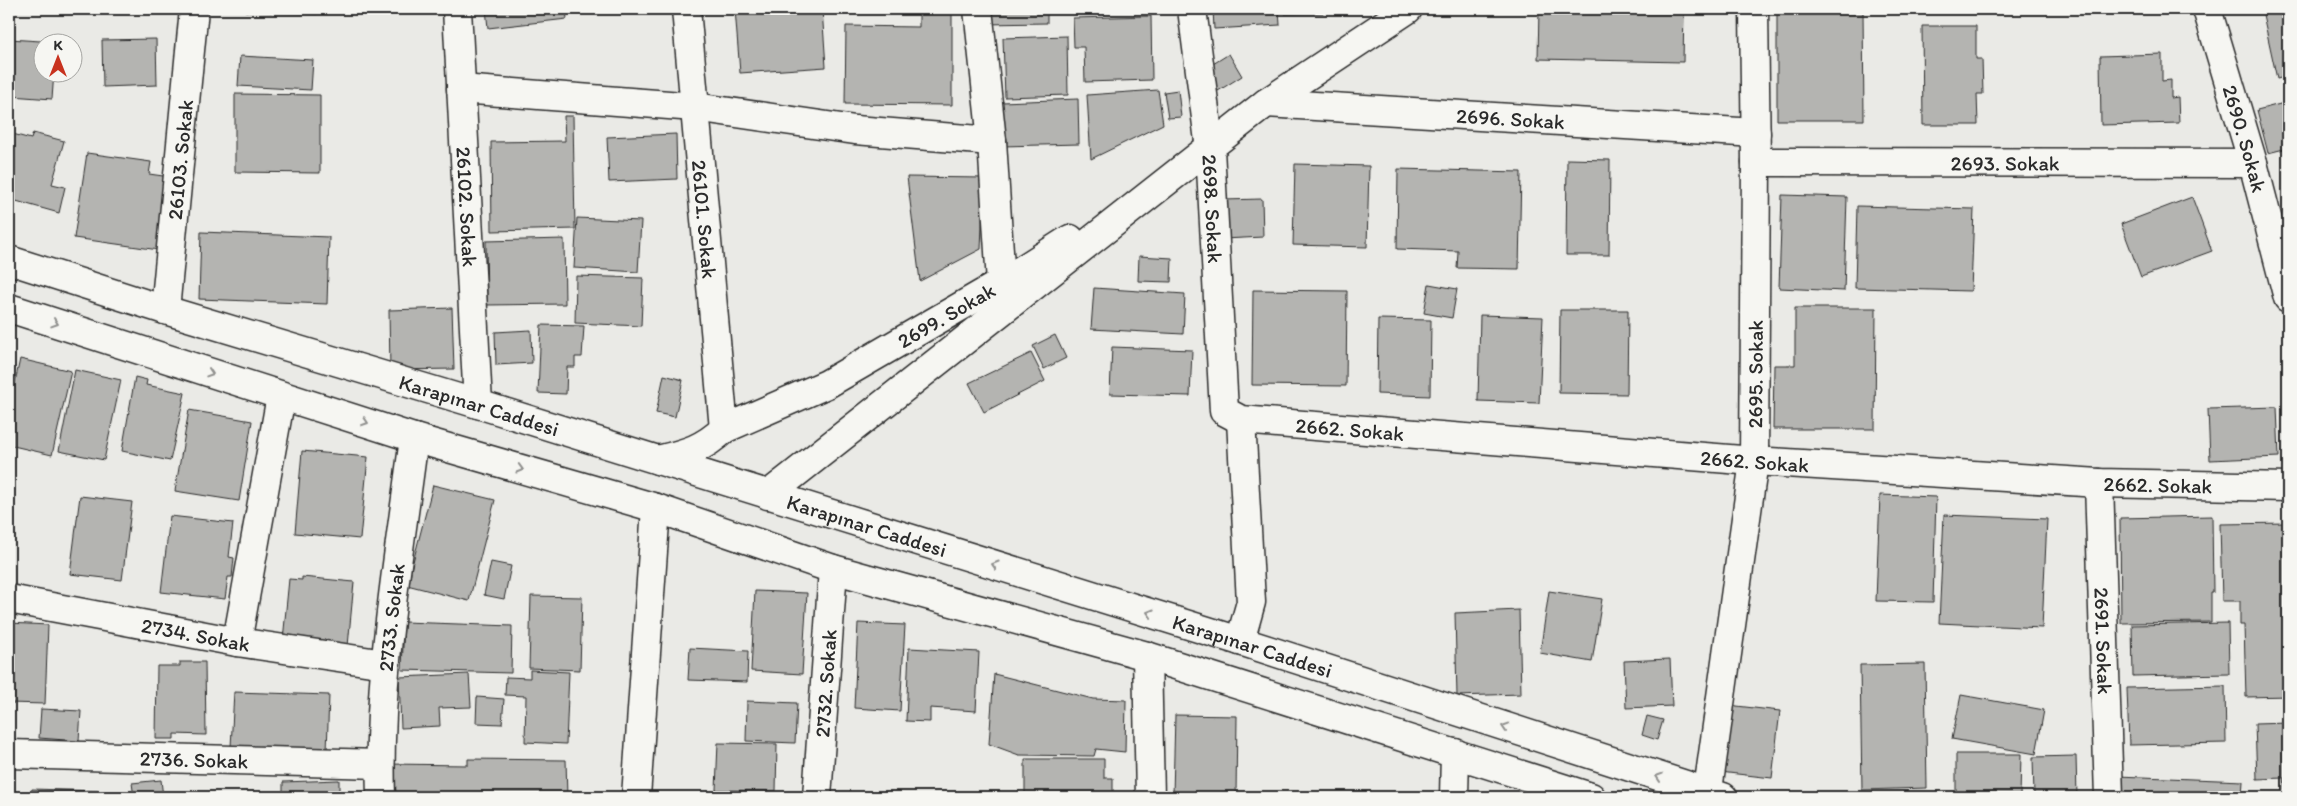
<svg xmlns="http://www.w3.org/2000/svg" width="2297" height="806" font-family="Itim,sans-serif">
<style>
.building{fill:#b4b4b1;stroke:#2b2b2b}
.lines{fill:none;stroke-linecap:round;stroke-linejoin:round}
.minor-casing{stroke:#2b2b2b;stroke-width:31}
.major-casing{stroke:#2b2b2b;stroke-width:31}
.minor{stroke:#f6f6f2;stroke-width:28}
.major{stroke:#f6f6f2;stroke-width:28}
.oneway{stroke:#90908e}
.labels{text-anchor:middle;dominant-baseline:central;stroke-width:4;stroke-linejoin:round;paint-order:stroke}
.street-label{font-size:21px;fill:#2b2b2b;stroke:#f6f6f2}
</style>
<rect width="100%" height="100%" fill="#eaeae6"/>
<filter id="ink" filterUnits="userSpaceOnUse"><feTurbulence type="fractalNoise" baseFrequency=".02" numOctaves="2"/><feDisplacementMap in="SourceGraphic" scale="10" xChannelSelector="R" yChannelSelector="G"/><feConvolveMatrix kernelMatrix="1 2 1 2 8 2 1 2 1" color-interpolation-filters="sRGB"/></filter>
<g filter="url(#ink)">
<g class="building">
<polygon points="245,9 317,9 317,14 245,11"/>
<polygon points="486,9 566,9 567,19 488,28"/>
<polygon points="735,9 822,9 826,67 740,73"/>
<polygon points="919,9 952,9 952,105 845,104 846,26 919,27"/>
<polygon points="984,9 1047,9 1047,23 985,24"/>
<polygon points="1213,9 1279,9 1280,25 1214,29"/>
<polygon points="1285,9 1327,9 1323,13 1285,14"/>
<polygon points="1539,9 1684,9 1683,62 1538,59"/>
<polygon points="2268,9 2288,9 2288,76 2277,79 2262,10"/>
<polygon points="1777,11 1863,11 1864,120 1777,120"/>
<polygon points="1151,16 1152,80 1085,82 1084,47 1074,47 1073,18"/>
<polygon points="1922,26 1976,26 1976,59 1982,59 1983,94 1977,94 1978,125 1923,125"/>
<polygon points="1067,36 1068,95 1005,97 1003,38"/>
<polygon points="9,39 56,42 42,42 42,72 54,72 52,99 11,96 11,91 9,91"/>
<polygon points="156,39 157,85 103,87 102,40"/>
<polygon points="1229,54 1242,76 1218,91 1205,69"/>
<polygon points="2162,54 2162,81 2171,80 2171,98 2178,97 2179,123 2101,125 2100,56"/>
<polygon points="240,56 313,60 311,90 238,86"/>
<polygon points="1158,90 1163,124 1091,159 1087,95"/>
<polygon points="1178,90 1181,117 1168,118 1164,92"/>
<polygon points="235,94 320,95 320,173 235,172"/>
<polygon points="1078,99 1079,144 1003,146 1002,102"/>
<polygon points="2288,102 2288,148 2268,153 2257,110"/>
<polygon points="564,116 573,116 575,229 492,231 491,142 565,141"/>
<polygon points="9,133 31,139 33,133 64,141 52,184 65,187 59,213 9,199"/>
<polygon points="676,134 677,179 609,182 607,137"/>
<polygon points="87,153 151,162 149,174 170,177 159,250 74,238"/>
<polygon points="1567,159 1610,160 1609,255 1566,255"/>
<polygon points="1295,164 1369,166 1367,247 1293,245"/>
<polygon points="1398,169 1521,172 1519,269 1457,268 1458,251 1397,249"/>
<polygon points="907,177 984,178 981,249 920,281"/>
<polygon points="1782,195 1847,197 1844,291 1779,288"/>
<polygon points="2192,197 2212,251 2141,277 2121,224"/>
<polygon points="1262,199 1263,237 1224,239 1223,200"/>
<polygon points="1857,206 1974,209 1971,291 1855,288"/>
<polygon points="577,218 641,221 638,272 574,268"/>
<polygon points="201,232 329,237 327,304 199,299"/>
<polygon points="564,239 565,304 487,305 486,241"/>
<polygon points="1139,256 1172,258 1171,282 1138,281"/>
<polygon points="576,276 643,278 641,326 575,323"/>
<polygon points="1429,284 1457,289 1452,318 1424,313"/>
<polygon points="1094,288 1185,294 1183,334 1091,329"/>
<polygon points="1253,290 1347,291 1346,386 1252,385"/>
<polygon points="452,308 454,369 390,370 389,310"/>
<polygon points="1795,308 1876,308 1875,429 1773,429 1774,365 1795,365"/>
<polygon points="1560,310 1628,310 1627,394 1559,393"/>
<polygon points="1480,315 1543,317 1539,403 1478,401"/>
<polygon points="1378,319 1431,320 1430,396 1377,394"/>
<polygon points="541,325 584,326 582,357 575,357 575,367 567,367 566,394 538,393"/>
<polygon points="531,330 532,363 496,365 495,332"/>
<polygon points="1055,335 1066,358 1044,369 1033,346"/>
<polygon points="1112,347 1192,350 1190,396 1110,394"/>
<polygon points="1031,353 1045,381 984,412 969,383"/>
<polygon points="20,359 71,371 52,455 9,445 9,410"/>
<polygon points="75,370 121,380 104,460 59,451"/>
<polygon points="664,375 683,380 675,417 656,413"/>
<polygon points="135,377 147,380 146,385 185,393 170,461 122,451"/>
<polygon points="2277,407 2279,457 2210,460 2208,409"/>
<polygon points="189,410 252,421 239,501 175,491"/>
<polygon points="302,451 368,457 360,539 295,533"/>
<polygon points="433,485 495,500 469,601 407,585"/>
<polygon points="1880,495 1936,497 1933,602 1876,601"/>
<polygon points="80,496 132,502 122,580 70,574"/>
<polygon points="1944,515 2047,519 2042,628 1939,623"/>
<polygon points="170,516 233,523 229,557 234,558 232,577 228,577 225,599 161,592"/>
<polygon points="2212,516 2213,593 2211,593 2211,622 2121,623 2120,518"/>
<polygon points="2288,523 2288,696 2246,697 2244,625 2240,625 2240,601 2222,601 2220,524"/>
<polygon points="491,562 511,566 504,599 484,595"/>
<polygon points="302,577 354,582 348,646 283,640 289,579 302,580"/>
<polygon points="755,591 807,593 802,674 751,671"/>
<polygon points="1549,591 1602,599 1592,662 1540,653"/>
<polygon points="531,596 582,597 580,670 529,668"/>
<polygon points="1519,610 1521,694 1457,696 1455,613"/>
<polygon points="404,622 512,626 511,673 402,670"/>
<polygon points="9,623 48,625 45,704 9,703"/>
<polygon points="858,623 905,625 900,711 854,708"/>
<polygon points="2228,623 2229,674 2133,676 2132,625"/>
<polygon points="690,648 748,651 747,682 688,680"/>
<polygon points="909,648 979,652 976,711 930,708 930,722 906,721"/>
<polygon points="1670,659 1672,706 1626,708 1624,661"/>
<polygon points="180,662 205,662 206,735 174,734 174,739 156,739 157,666 180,666"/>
<polygon points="1925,664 1927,788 1862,790 1860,665"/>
<polygon points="530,670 569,672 566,744 525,742 526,696 505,695 506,677 530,678"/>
<polygon points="469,674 471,707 439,708 440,726 401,728 399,677"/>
<polygon points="994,674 1093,699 1126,700 1125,752 1096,749 1094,756 1019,755 989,744"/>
<polygon points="2225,686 2226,743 2129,745 2127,688"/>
<polygon points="234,692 329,695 327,751 231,747"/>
<polygon points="1961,695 2044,710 2036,754 1952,739"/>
<polygon points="477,697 504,699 502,724 476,723"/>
<polygon points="747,701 797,703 795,743 746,741"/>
<polygon points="1728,705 1780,711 1772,778 1720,772"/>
<polygon points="41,709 81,711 79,741 39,738"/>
<polygon points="1175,715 1237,716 1236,796 1173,795"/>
<polygon points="1647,716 1663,720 1657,740 1642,735"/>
<polygon points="2288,723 2288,797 2285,797 2284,778 2257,779 2255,724"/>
<polygon points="718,743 777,744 776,791 716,790"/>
<polygon points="1956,754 2021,754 2020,797 1956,797"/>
<polygon points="2076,756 2077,797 2034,797 2033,757"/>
<polygon points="468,759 566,760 567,797 388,797 388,764 468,765"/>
<polygon points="1025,759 1104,759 1104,778 1113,778 1113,797 1025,797"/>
<polygon points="2117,776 2243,781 2242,797 2116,797"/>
<polygon points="161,780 163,797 134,797 132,783"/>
<polygon points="339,780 339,797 283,797 283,782"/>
<polygon points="32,789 98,791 97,797 31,797"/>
<polygon points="867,792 905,797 866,797"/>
</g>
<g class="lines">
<g class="minor-casing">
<g id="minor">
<path id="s1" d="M 457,9 L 478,404"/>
<path id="s2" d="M 686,9 L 724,429"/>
<polyline points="978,9 992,141 1001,283"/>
<path id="s3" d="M 1192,9 L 1210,149 L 1224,411 L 1241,420 L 1754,461 L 2099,483 L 2288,487"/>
<path id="s4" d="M 2207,9 L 2253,163 L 2288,298"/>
<polyline points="461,89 695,107 855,130 992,141"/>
<path id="s5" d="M 1266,103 L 1756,133"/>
<path id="s6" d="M 1756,162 L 2253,163"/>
<path id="s7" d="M 165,310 L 194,9"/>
<path id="s8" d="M 658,460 C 686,453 703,449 724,429 L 827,384 L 1001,283 L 1070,239"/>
<path id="s9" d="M 2099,483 L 2109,797"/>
<polyline points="768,495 1266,103 1408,9"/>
<path id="s10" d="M 9,599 L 237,642 L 385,664"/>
<polyline points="1240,641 1251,602 1241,420"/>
<polyline points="237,642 281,396"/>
<polyline points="1147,656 1150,797"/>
<path id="s11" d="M 9,754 L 380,764"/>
<path id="s12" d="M 381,797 C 377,677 399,557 414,438"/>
<polyline points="636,797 656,508"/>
<path id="s13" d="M 817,797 L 833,569"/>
<polyline points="1454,797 1455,753"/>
<path id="s14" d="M 1707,797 L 1754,461 L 1756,162 L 1754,9"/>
</g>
</g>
<g class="major-casing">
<g id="major">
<path id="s15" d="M 9,260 L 165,310 L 478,404 L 1240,641 L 1723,797"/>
<polyline points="9,308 414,438 656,508 833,569 1147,656 1591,797"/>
</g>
</g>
<use href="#minor" class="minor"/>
<use href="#major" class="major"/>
</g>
<defs><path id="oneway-chevron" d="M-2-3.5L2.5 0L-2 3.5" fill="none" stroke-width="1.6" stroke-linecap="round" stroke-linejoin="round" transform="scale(1.25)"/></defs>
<g class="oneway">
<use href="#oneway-chevron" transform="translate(55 323) rotate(18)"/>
<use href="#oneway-chevron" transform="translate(210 373) rotate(18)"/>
<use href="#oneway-chevron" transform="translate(365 422) rotate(18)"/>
<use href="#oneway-chevron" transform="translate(520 469) rotate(16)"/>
<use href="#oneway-chevron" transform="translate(995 565) rotate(-163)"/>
<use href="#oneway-chevron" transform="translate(1150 613) rotate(-163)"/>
<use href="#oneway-chevron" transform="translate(1505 727) rotate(-162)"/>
<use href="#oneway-chevron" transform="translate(1659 777) rotate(-162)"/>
</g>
</g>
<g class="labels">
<g class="street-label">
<text stroke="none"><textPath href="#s5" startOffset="245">2696. Sokak</textPath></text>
<text stroke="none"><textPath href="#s4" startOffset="135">2690. Sokak</textPath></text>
<text stroke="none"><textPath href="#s7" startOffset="151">26103. Sokak</textPath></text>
<text stroke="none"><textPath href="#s6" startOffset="249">2693. Sokak</textPath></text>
<text stroke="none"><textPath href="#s1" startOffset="198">26102. Sokak</textPath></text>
<text stroke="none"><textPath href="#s3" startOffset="201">2698. Sokak</textPath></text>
<text stroke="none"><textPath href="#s2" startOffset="211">26101. Sokak</textPath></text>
<text stroke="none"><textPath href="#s8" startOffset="324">2699. Sokak</textPath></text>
<text stroke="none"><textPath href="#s14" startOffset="426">2695. Sokak</textPath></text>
<text stroke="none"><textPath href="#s15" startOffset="492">Karapınar Caddesi</textPath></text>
<text stroke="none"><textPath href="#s3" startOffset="532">2662. Sokak</textPath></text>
<text stroke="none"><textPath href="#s3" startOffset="938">2662. Sokak</textPath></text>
<text stroke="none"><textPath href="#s3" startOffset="1342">2662. Sokak</textPath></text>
<text stroke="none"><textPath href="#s15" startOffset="898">Karapınar Caddesi</textPath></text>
<text stroke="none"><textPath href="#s12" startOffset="180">2733. Sokak</textPath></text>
<text stroke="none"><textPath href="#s10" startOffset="190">2734. Sokak</textPath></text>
<text stroke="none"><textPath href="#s9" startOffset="158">2691. Sokak</textPath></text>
<text stroke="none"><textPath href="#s15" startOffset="1302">Karapınar Caddesi</textPath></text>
<text stroke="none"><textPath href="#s13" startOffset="114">2732. Sokak</textPath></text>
<text stroke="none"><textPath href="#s11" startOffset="185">2736. Sokak</textPath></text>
</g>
</g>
<rect width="2297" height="806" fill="none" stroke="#f6f6f2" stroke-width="30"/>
<rect x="15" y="15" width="2267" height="776" fill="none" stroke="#2b2b2b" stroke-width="2" filter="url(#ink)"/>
<g transform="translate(58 58)"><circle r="24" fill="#f6f6f2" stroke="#a5a5a2"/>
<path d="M0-4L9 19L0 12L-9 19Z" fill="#c8321e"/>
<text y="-8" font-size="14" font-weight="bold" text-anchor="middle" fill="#2b2b2b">K</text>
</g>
</svg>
